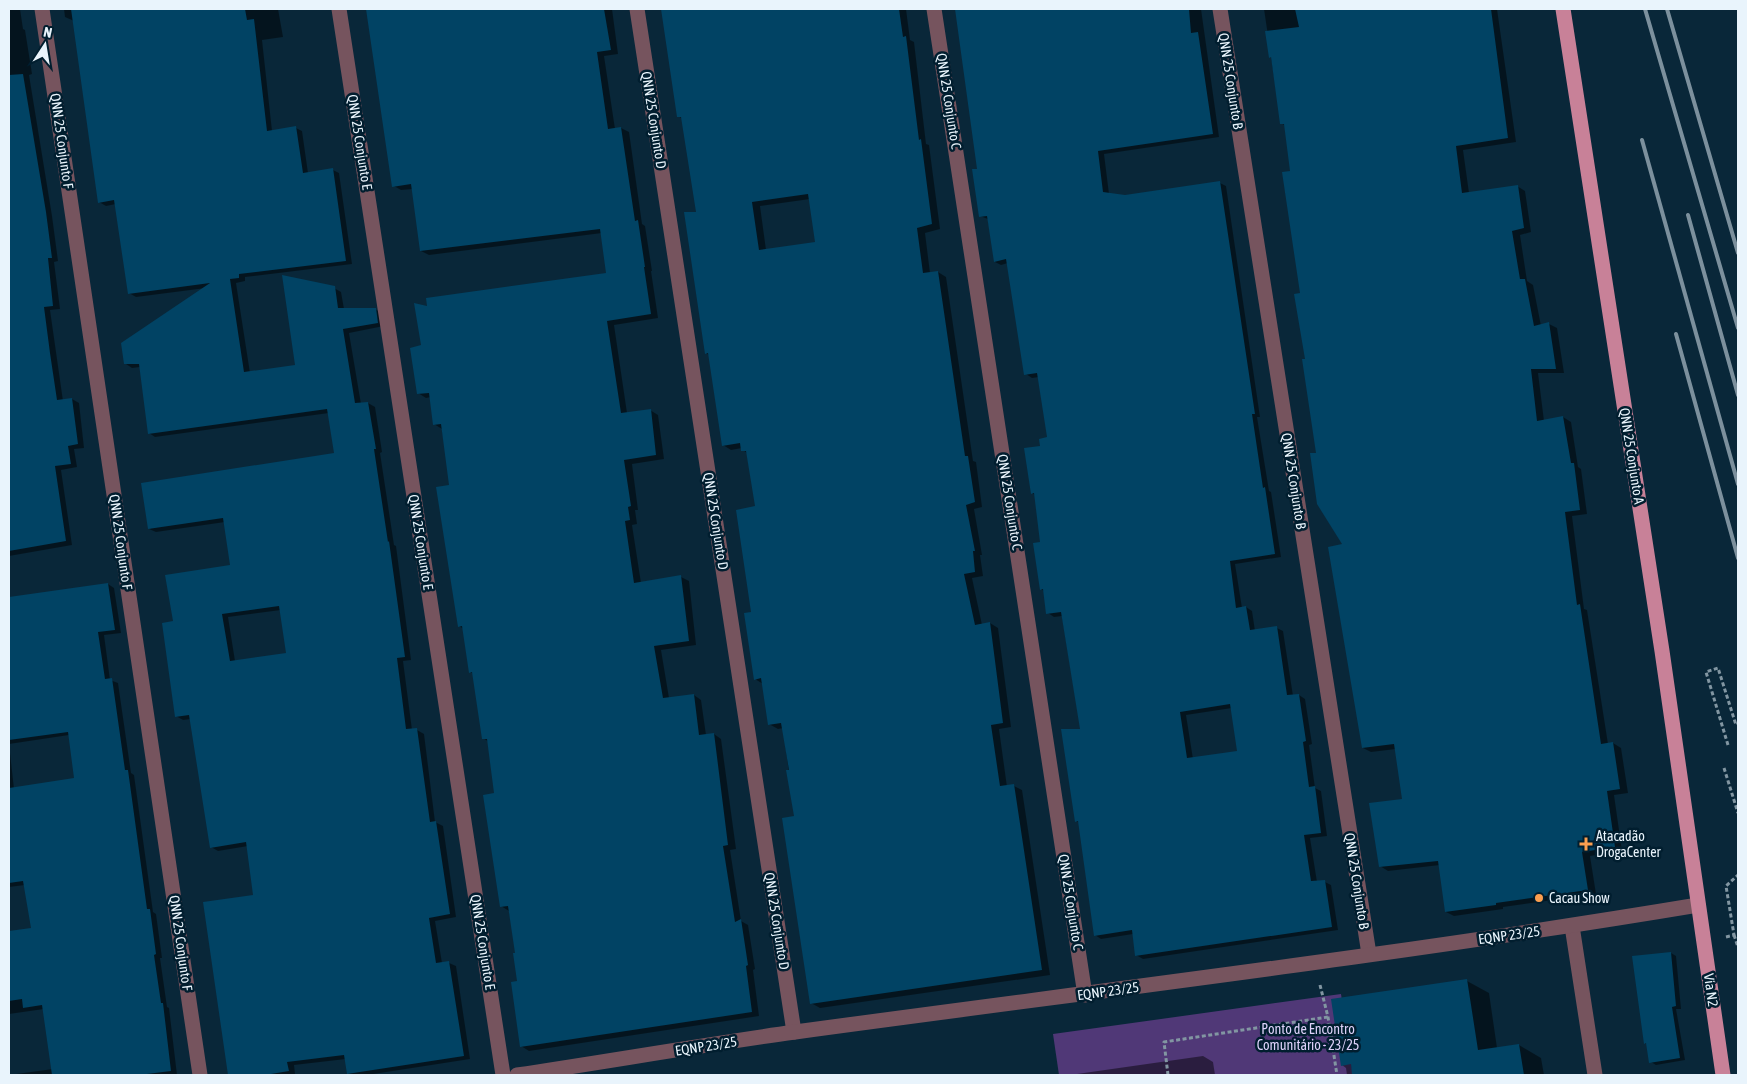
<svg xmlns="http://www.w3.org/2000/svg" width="1747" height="1084" font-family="'Asap Condensed',sans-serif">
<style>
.green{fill:#503877}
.shadow{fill:#0007;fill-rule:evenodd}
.building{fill:#014364;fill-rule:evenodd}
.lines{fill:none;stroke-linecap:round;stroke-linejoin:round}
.path{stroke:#8296a2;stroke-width:3;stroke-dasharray:4 2.5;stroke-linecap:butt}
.minor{stroke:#76545e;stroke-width:15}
.major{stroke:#c88198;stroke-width:15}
.rail{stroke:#7c909d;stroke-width:4}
.poi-dot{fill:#fb9f50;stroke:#011e2f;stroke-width:2}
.labels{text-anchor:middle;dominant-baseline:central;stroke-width:5;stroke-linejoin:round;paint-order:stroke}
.street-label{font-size:14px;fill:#e9f4fc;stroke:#011e2f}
.poi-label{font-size:14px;fill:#e9f4fc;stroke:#011e2f;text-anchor:start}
.park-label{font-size:14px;fill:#ded2fa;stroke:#011e2f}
</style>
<rect width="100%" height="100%" fill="#092739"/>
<polygon class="green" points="1341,994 1353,1075 1059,1075 1053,1034"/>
<g class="shadow">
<polygon points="9,9 20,9 23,29 25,30 32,74 29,75 52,216 58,261 54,262 60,309 50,310 63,401 72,399 79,403 84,448 74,449 77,467 61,470 72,545 9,556"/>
<path d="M 64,9 L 278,9 L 283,37 L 262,40 L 272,131 L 296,128 L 302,131 L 308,173 L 333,170 L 339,173 L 352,264 L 245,277 L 245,281 L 236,283 L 250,373 L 296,366 L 334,288 L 341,292 L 344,309 L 375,309 L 382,313 L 384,326 L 349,333 L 361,404 L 368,403 L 375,407 L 382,452 L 380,453 L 394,545 L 396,546 L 411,660 L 403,661 L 412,730 L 417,730 L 424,734 L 435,822 L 443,826 L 456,917 L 435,921 L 442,963 L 449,963 L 456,966 L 470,1059 L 367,1075 L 352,1075 L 348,1073 L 346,1059 L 294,1065 L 295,1074 L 291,1075 L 229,1075 L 204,903 L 255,896 L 248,846 L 218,851 L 211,847 L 191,719 L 183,720 L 176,716 L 174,623 L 231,566 L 225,522 L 156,532 L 149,529 L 335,454 L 329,413 L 155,437 L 149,433 L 140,367 L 132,368 L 126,364 L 206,288 L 136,297 L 129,293 L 116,204 L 106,206 L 99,202 L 74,21 L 65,17 ZM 281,610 L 288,654 L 235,661 L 228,617 Z"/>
<polygon points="368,9 612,9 618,54 604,56 615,129 621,128 629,132 642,224 645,226 652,271 651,271 658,318 614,325 627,413 650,410 658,415 664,459 632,464 638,510 635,510 637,524 632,525 641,583 681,577 689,581 696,645 661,650 669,698 694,695 701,700 706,735 714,734 721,739 736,849 730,850 741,921 748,925 755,969 753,970 759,1016 529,1051 521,1046 517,954 509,911 501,906 496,794 489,742 483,738 474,674 470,672 464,629 459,626 451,486 442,429 434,424 431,397 426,398 418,393 422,346 429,308 608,274 602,233 429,255 421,251 413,189 401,190 394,186"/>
<path d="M 662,9 L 906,9 L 910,40 L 914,42 L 926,144 L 929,145 L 940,229 L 925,233 L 930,273 L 938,272 L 946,277 L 973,461 L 976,462 L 982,507 L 974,509 L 982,555 L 980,555 L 983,576 L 972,578 L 982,625 L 990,623 L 998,628 L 1011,727 L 999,729 L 1007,787 L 1014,786 L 1022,790 L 1050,975 L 820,1008 L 811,1003 L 795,817 L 783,728 L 778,729 L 769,724 L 763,684 L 755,679 L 752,613 L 756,507 L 747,453 L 743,450 L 742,448 L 731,450 L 723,445 L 709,355 L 706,353 L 698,213 L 683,119 L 678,116 ZM 810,199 L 817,243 L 766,250 L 760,206 Z"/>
<path d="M 956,9 L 1201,9 L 1219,137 L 1104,154 L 1109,194 L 1125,197 L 1220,183 L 1226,186 L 1260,417 L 1257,417 L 1269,491 L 1271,492 L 1281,557 L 1235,564 L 1242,608 L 1246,607 L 1252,611 L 1255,631 L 1277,628 L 1283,631 L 1293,696 L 1299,695 L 1305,699 L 1312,744 L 1309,745 L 1315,788 L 1321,791 L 1327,836 L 1310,838 L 1317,882 L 1325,882 L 1331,885 L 1338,930 L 1143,959 L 1136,955 L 1133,934 L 1101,939 L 1095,935 L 1080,823 L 1076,821 L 1081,730 L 1062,616 L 1054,617 L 1048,613 L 1044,591 L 1041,589 L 1042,543 L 1035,495 L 1032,493 L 1042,447 L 1049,438 L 1039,377 L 1032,378 L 1026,374 L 1008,263 L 1001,265 L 995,262 L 988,219 L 980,216 L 978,170 ZM 1232,708 L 1239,752 L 1193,759 L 1186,715 Z"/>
<polygon points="1264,9 1497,9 1516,142 1463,150 1469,193 1517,186 1525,191 1531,232 1520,235 1527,281 1533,285 1541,326 1549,324 1557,328 1564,373 1538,373 1544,421 1563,417 1571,422 1578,467 1581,469 1587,514 1572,516 1584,609 1587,610 1608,744 1613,743 1621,748 1628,793 1614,795 1622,851 1590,856 1596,894 1503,907 1503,909 1454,916 1446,912 1440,865 1388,871 1380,866 1403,800 1396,749 1371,752 1363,748 1344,544 1318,454 1307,360 1292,172 1286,126 1281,123"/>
<path d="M 108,584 L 114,588 L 121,633 L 104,635 L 110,680 L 118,683 L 131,773 L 134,775 L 153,912 L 156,914 L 162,958 L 160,958 L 167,1007 L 169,1008 L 177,1075 L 9,1075 L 53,1069 L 44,1009 L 9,1014 L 9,933 L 32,929 L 25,885 L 9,887 L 9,598 ZM 69,735 L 76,779 L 14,789 L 9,744 Z"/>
<polygon points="1671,953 1676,956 1681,1009 1676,1009 1685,1060 1656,1065 1651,1062 1647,1044 1645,1043"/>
<polygon points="1467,981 1489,993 1497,1048 1519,1045 1541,1058 1544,1075 1347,1075 1346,1068 1342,1065"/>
<polygon points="1203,1056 1213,1062 1215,1075 1070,1075"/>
</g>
<g class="building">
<path d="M 71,9 L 245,9 L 247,20 L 254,19 L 267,131 L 296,126 L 303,173 L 333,168 L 346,261 L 239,274 L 239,278 L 230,279 L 244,372 L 295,365 L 282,275 L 335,286 L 338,308 L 376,308 L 378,323 L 343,329 L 355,403 L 368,402 L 376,449 L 374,449 L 388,542 L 389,541 L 405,657 L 397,658 L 406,729 L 417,728 L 430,822 L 436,821 L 450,914 L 429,918 L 436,963 L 449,961 L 464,1056 L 347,1074 L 344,1055 L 287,1062 L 289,1071 L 265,1075 L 228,1075 L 203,902 L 253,895 L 246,842 L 210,848 L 189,715 L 175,717 L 162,623 L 173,621 L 165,575 L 230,565 L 223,518 L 148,529 L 141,483 L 334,453 L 327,409 L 148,434 L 139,364 L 124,364 L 121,343 L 210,283 L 128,294 L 114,200 L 98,203 ZM 279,606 L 286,653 L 230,661 L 222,614 Z"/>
<polygon points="366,9 604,9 611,50 597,52 608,129 621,127 635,221 638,220 645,267 644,267 651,314 607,321 621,413 651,409 656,455 624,460 631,506 628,507 630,520 625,521 634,583 681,575 689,641 654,646 663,698 694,694 699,735 714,733 728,845 723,846 735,922 741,919 748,965 746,966 752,1012 520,1047 511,982 517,981 513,953 515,953 508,906 500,907 483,795 494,793 487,739 482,739 472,672 469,673 462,626 458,627 436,487 449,485 441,424 433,425 429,393 417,394 410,348 421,345 414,303 427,306 426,298 606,273 600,229 420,251 411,184 392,187"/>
<path d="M 661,9 L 899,9 L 903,37 L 906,36 L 919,140 L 921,139 L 932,224 L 917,228 L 923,273 L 938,271 L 965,456 L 968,456 L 975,502 L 966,505 L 975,551 L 973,551 L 975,572 L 964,574 L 975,625 L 990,622 L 1003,723 L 991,725 L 1000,786 L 1014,784 L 1042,970 L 810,1004 L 782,818 L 794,816 L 786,770 L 789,770 L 781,723 L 768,725 L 761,678 L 754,680 L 744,613 L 751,612 L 736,510 L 755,506 L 746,451 L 741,451 L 740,443 L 722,446 L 708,353 L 705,354 L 684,212 L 696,212 L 681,117 L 677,117 ZM 808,194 L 815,242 L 759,250 L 752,202 Z"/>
<path d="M 955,9 L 1189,9 L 1191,33 L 1198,32 L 1213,134 L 1098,151 L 1103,192 L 1125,195 L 1220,181 L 1255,414 L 1252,414 L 1263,488 L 1265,487 L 1275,554 L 1230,561 L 1236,608 L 1246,606 L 1250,630 L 1277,626 L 1287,695 L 1299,694 L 1306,741 L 1303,742 L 1309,787 L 1315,786 L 1321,833 L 1304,835 L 1311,881 L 1325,880 L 1332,927 L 1135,956 L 1132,930 L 1094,936 L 1078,821 L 1075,822 L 1061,729 L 1080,729 L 1061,612 L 1046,614 L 1043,589 L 1040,590 L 1033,543 L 1040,542 L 1034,493 L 1031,494 L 1024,448 L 1040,446 L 1039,439 L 1047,437 L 1037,373 L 1024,375 L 1006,259 L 994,262 L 987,216 L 979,217 L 972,169 L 977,169 ZM 1230,704 L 1237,751 L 1187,758 L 1180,712 Z"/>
<polygon points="1295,9 1491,9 1508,138 1456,146 1462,193 1518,185 1524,228 1512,231 1520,279 1525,279 1534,326 1549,322 1556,369 1531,369 1537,421 1563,416 1571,463 1574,463 1580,510 1565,512 1577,605 1580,604 1601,744 1613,742 1620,789 1607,791 1615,847 1582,852 1588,890 1496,903 1496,905 1445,912 1438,861 1379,867 1369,803 1402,799 1394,744 1362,748 1328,547 1342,544 1317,504 1310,453 1316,453 1302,359 1305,359 1294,294 1300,293 1282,172 1290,171 1284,124 1280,124 1271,57 1269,58 1265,31 1299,27"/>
<polygon points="23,74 46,212 52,258 48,258 53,306 44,307 50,353 57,400 72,398 78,444 68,446 71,464 55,466 66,541 9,551 9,75"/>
<polygon points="108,583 115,630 98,632 105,679 112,678 125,770 128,770 147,909 150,909 156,954 154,955 161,1003 163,1003 171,1071 139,1075 52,1075 42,1005 23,1008 22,999 9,1001 9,931 31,928 23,881 9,883 9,788 74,778 68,732 9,740 9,597"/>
<polygon points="1671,952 1676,1006 1672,1007 1680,1058 1649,1063 1646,1043 1644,1044 1632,956"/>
<polygon points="1467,979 1478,1050 1519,1044 1524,1075 1352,1075 1351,1064 1341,1066 1331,999"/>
</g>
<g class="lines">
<g class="path">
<polyline points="1728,745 1706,672 1718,668 1736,725 1738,724"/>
<polyline points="1724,768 1738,813"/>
<polyline points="1734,935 1738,947"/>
<polyline points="1726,937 1734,935 1726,886 1738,875"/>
<polyline points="1320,985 1328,1017 1337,1075"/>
<polyline points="1168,1075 1164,1042 1328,1017"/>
</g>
<g class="minor">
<polyline points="42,9 200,1075"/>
<polyline points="339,9 503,1075"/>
<polyline points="637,9 794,1032"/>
<polyline points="934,9 1085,995"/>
<polyline points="1220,9 1369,954"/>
<polyline points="1572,926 1595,1075"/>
<path d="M 517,1075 C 610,1061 702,1045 795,1032 C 1096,991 1398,955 1698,905"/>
</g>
<polyline class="major" points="1563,9 1662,651 1723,1075"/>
<g class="rail">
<polyline points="1645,9 1738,328"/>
<polyline points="1667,9 1738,253"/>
<polyline points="1642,140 1738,484"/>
<polyline points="1688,215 1738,395"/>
<polyline points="1676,334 1738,558"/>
</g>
</g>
<g class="poi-dot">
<path d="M1583.5 836.5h5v5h5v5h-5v5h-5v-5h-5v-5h5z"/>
<circle cx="1539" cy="898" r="5"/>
</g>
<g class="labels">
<g class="street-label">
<text transform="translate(1231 81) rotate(81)">QNN 25 Conjunto B</text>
<text transform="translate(949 101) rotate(81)">QNN 25 Conjunto C</text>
<text transform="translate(654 120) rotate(81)">QNN 25 Conjunto D</text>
<text transform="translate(62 141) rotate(82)">QNN 25 Conjunto F</text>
<text transform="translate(360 142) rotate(81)">QNN 25 Conjunto E</text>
<text transform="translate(1632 456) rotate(81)">QNN 25 Conjunto A</text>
<text transform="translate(1294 481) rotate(81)">QNN 25 Conjunto B</text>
<text transform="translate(1010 502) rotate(81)">QNN 25 Conjunto C</text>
<text transform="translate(716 521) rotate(81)">QNN 25 Conjunto D</text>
<text transform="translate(121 542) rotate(82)">QNN 25 Conjunto F</text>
<text transform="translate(421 542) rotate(81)">QNN 25 Conjunto E</text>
<text transform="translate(1357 881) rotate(81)">QNN 25 Conjunto B</text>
<text transform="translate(1071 902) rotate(81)">QNN 25 Conjunto C</text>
<text transform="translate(777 921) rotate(81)">QNN 25 Conjunto D</text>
<text transform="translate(1509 935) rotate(-8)">EQNP 23/25</text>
<text transform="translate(483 942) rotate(81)">QNN 25 Conjunto E</text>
<text transform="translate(181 943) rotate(82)">QNN 25 Conjunto F</text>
<text transform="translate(1711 990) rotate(82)">Via N2</text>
<text transform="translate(1108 991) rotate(-8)">EQNP 23/25</text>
<text transform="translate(706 1046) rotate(-9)">EQNP 23/25</text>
</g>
<g class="poi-label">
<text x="1596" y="836">Atacadão<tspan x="1596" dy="16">DrogaCenter</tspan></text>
<text x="1549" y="898">Cacau Show</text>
</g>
<g class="park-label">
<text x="1308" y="1029">Ponto de Encontro<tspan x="1308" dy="16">Comunitário - 23/25</tspan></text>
</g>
</g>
<rect width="1747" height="1084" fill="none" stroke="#e9f4fc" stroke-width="20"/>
<g transform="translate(45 45) rotate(12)" stroke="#011e2f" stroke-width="4" paint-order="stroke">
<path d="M0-4L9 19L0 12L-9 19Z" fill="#e9f4fc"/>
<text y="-8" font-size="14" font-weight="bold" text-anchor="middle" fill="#e9f4fc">N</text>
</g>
</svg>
